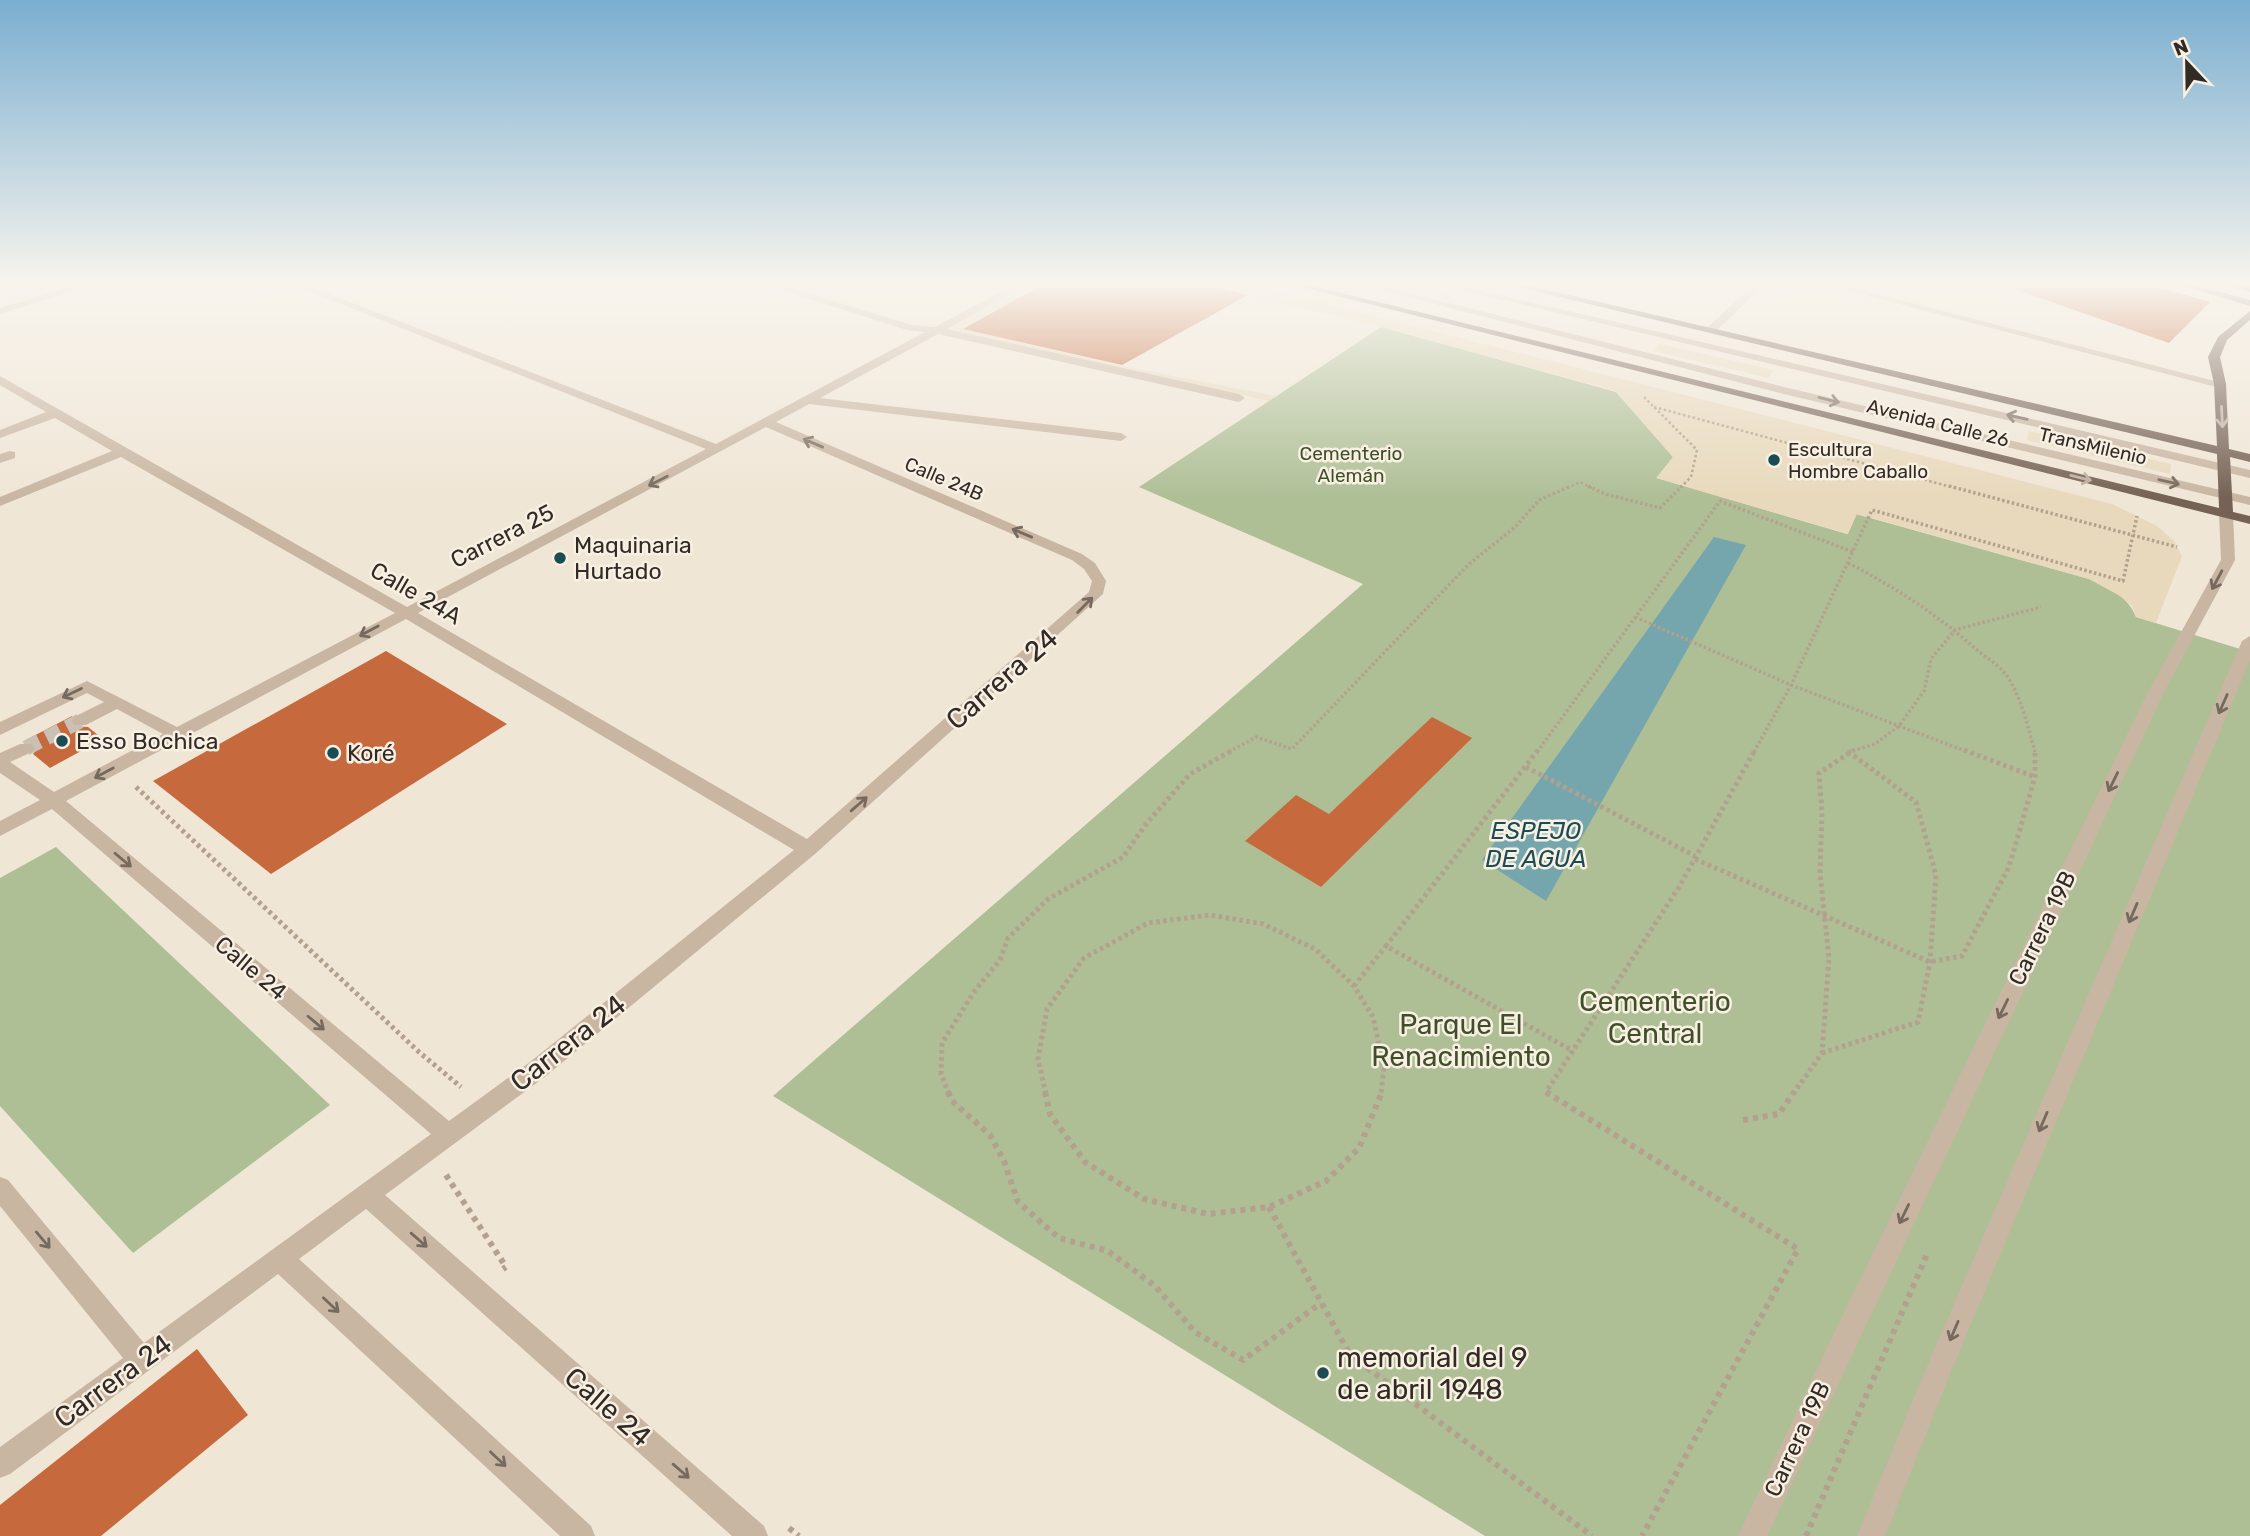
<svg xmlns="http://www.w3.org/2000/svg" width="2250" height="1536" font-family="Rubik,sans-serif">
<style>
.green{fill:#aebf96}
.plaza{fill:#e8d9bc}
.water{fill:#75a6ad}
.building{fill:#c66a3e}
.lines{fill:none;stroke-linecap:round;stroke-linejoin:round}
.minor-tunnel{stroke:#cac0b3;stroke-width:15;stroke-dasharray:15 8;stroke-linecap:butt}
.path-far3{stroke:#b3a18d;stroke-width:2.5;stroke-dasharray:2.5 2.5;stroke-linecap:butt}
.path-far2{stroke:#b3a18d;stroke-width:3.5;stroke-dasharray:2.5 2.5;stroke-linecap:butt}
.path-far1{stroke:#b3a18d;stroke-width:5;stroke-dasharray:3.5 3.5;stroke-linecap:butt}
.path{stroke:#b3a18d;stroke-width:6;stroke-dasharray:5 5;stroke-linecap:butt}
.minor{fill:#c8b6a2;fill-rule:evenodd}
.major{fill:#756255;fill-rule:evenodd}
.oneway{stroke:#76695d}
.oneway2{stroke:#bdb0a3}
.poi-dot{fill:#1b4b53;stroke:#f8f0e2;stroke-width:2.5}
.labels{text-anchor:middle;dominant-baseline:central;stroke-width:5;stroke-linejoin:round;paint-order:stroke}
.far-street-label{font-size:19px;fill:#322a25;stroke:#f8f0e2}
.far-poi-label{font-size:19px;fill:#322a25;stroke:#f8f0e2;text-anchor:start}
.far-park-label{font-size:19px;fill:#3f5029;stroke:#f8f0e2}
.street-label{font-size:23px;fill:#322a25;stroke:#f8f0e2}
.poi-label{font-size:23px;fill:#322a25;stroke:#f8f0e2;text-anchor:start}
.water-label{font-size:24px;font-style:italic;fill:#1b4b53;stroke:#f8f0e2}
.near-street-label{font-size:28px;fill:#322a25;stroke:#f8f0e2}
.near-park-label{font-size:28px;fill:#3f5029;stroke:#f8f0e2}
.near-poi-label{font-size:28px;fill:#322a25;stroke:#f8f0e2;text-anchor:start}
</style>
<rect width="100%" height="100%" fill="#f0e6d6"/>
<g class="green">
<path d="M 1381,327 L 1616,392 L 1673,457 L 1657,478 L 1847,534 L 1856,514 L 2089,579 C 2108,587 2128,596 2136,617 L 2250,652 L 2250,1536 L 1485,1536 L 773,1096 L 1363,584 L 1139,487 Z"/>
<polygon points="56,847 330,1105 133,1253 0,1106 0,878"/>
</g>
<g class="plaza">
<polygon points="1032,283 1046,283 964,329 1121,366 1276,396 1269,401 959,333 951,329 956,323"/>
<polygon points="1202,283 1245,283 2112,504 2157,526 2174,541 2182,556 2156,623 2136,617 2132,606 2120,596 2089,579 1857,514 1848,534 1656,478 1673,457 1616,391 1381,327"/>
<polygon points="1374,283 1406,283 1453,294 1446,300"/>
<polygon points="1659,344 1660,344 1773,370 1769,378 1654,351"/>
<polygon points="2029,431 2171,464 2170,474 2027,440"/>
</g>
<polygon class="water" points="1714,537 1746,545 1546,901 1482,860"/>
<g class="building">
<polygon points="1046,283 1202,283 1248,295 1122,365 963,329"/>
<polygon points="2012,283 2144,283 2210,302 2169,343 2011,288"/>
<polygon points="386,651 507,724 271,874 153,781"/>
<polygon points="72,716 72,726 88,727 103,739 50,768 33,754 38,748 34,742 24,741"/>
<polygon points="1432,717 1472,738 1321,887 1245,841 1296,795 1329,814"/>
<polygon points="197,1349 248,1415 101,1536 0,1536 0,1505"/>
</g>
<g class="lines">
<polyline class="minor-tunnel" points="26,748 80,721"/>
<g class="path-far3">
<polyline points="1644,397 1697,450 1691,477 1680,488"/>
<polyline points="1654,407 1955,488"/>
<polyline points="1567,488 1580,482 1592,488"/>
</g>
<g class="path-far2">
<polyline points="1588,486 1605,494 1660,508 1682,486"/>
<polyline points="1949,486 2177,547"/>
<path d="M 1848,563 C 1895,587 1938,615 1978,651 C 1987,658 2000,666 2007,676 C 2020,694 2029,730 2035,752"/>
<polyline points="1635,617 1791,685 1968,752"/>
<polyline points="1229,752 1256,737 1292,749 1468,565 1515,527 1539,500 1571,486"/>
<polyline points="1537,752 1720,501 1853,552"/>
<polyline points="1754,752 1791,685 1872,510 2123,581 2137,516"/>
<polyline points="1848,752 1875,744 1899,726 1924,691 1931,659 1955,630 2041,607"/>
</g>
<g class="path-far1">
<polyline points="1538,750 1386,946 1573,1051"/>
<polyline points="1964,750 2035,777"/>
<polyline points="1526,767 1695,856"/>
<polyline points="136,787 419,1052 461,1087"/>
<polyline points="1695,859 1930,962 1962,956 2009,867 2035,777 2035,750"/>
<polyline points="1354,986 1386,946"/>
<polyline points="1822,1053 1918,1022 1930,962 1936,875 1916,802 1849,752"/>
<polyline points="949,1094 941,1074 942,1043 974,992 1000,960 1008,938 1048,899 1123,857 1146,824 1190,774 1233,750"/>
<polyline points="1046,1094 1038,1059 1047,1009 1084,958 1148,923 1210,915 1263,924 1315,949 1354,986 1373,1017 1384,1068 1381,1094"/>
<polyline points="1549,1094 1546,1092 1679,887 1755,750"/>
<polyline points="1793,1094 1822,1053 1829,958 1820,873 1822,813 1819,773 1854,750"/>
</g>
<g class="path">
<polyline points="948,1092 952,1101 990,1135 1004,1161 1018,1202 1059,1238 1108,1251 1155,1286 1195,1332 1243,1360 1321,1303"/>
<polyline points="1045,1092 1050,1114 1085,1162 1144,1199 1208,1214 1269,1207 1326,1181 1359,1148 1382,1092"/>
<polyline points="1546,1092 1798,1249 1642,1536"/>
<polyline points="1743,1120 1779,1114 1794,1092"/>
<polyline points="446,1175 506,1267 503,1269"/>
<polyline points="1269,1207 1350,1355 1592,1536"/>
<polyline points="789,1528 799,1536"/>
<polyline points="1806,1536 1927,1254"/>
</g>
<g class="minor">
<polygon points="82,283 97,283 0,314 0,308"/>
<path d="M 288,283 L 301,283 L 716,444 L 925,332 L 907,330 L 760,283 L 775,283 L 912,325 L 935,327 L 1017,283 L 1029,283 L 947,329 L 1239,394 L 1245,398 L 1239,402 L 938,334 L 820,398 L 1121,433 L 1127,437 L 1121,441 L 809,404 L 776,422 L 1082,554 L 1095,563 L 1106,581 L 1103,594 L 815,854 L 546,1076 L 385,1195 L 764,1526 L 768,1536 L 732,1536 L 366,1209 L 299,1259 L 591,1526 L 595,1536 L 560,1536 L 278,1274 L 10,1474 L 0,1478 L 0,1447 L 123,1358 L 0,1206 L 0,1177 L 8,1180 L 144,1343 L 431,1134 L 52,809 L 0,836 L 0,821 L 40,800 L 0,773 L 0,753 L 20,744 L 32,744 L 35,748 L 32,752 L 10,762 L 54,792 L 163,734 L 117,709 L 86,725 L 74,725 L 72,721 L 74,717 L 104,702 L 87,693 L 0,735 L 0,722 L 87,681 L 177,727 L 395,613 L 121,457 L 0,506 L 0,497 L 112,451 L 55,418 L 0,438 L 0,430 L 46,412 L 0,385 L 0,376 L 407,607 L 706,449 ZM 766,427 L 1072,560 L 1084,569 L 1092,581 L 1089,592 L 807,839 L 418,613 ZM 406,619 L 794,850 L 530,1062 L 449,1121 L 66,801 Z"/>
<polygon points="1353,283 1369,283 1784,387 2250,497 2250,505 1784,394"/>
<polygon points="1432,283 1449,283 2250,470 2250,478"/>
<polygon points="1755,283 1766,283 1716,331 1708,331 1708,327"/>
<polygon points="1819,283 1835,283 2226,384 2220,388"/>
<polygon points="10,451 15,452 15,458 0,463 0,454"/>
<polygon points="2226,510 2233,514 2235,560 2164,692 1767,1536 1738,1536 1849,1302 2148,692 2221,560 2219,514"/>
<polygon points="2250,636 2250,660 1952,1369 1885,1536 1857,1536 1931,1357 2242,641"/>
</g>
<g class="major">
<polygon points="1285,283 1301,283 2219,508 2217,454 1501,283 1518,283 2217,446 2214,384 2208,357 2218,337 2250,311 2250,320 2227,340 2220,357 2226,384 2229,449 2250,454 2250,462 2230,457 2233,512 2250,516 2250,524"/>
<polygon points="2173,283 2188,283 2250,300 2250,306"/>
<polygon points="2224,283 2250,286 2250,292 2225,285"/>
</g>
</g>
<defs><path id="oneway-shaft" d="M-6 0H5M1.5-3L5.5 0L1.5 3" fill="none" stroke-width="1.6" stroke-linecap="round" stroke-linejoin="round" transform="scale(1.75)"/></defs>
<g class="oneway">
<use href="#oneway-shaft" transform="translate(1829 400) rotate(14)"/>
<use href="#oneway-shaft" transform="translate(2017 417) rotate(-167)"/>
<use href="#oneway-shaft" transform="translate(813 443) rotate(-157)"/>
<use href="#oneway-shaft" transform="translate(658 481) rotate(153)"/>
<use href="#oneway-shaft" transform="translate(2169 482) rotate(13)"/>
<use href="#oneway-shaft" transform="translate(1022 533) rotate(-157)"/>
<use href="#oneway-shaft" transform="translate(2217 580) rotate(118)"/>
<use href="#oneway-shaft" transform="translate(1085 605) rotate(-45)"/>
<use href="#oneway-shaft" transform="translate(369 631) rotate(152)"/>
<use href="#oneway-shaft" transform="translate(72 693) rotate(154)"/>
<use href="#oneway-shaft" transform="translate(2223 704) rotate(114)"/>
<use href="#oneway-shaft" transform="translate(104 773) rotate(152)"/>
<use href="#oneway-shaft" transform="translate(2113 782) rotate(116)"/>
<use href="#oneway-shaft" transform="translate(859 804) rotate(-41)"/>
<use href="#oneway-shaft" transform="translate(123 860) rotate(40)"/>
<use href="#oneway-shaft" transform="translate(2133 913) rotate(113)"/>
<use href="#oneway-shaft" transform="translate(2003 1009) rotate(116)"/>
<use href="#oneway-shaft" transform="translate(316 1023) rotate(40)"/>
<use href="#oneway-shaft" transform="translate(2043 1122) rotate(113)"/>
<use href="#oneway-shaft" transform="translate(1904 1214) rotate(116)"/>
<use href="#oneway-shaft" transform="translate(43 1240) rotate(50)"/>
<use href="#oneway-shaft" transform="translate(419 1240) rotate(41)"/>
<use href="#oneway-shaft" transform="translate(331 1305) rotate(43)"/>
<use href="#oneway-shaft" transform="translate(1954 1331) rotate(113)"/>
<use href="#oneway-shaft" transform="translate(498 1459) rotate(43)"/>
<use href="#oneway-shaft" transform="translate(681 1471) rotate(41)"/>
</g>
<g class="oneway2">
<use href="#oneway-shaft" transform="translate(2222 417) rotate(87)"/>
<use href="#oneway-shaft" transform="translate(2081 478) rotate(14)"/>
</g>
<linearGradient id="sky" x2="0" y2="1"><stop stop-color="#7aaed0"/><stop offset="0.57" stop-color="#f8f4ed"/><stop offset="1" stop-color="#f8f4ed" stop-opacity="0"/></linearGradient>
<rect width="2250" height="498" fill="url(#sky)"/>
<g class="poi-dot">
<circle cx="1774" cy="460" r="7"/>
<circle cx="560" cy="558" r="7"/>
<circle cx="62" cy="741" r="7"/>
<circle cx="333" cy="753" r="7"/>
<circle cx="1323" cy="1373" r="7"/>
</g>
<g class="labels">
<g class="far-street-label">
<text transform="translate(1938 423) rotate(14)">Avenida Calle 26</text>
<text transform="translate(2093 446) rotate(13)">TransMilenio</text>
<text transform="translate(944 479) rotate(23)">Calle 24B</text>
</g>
<g class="far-poi-label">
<text x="1788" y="449">Escultura<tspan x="1788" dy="22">Hombre Caballo</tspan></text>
</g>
<g class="far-park-label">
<text x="1351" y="453">Cementerio<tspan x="1351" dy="22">Alemán</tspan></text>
</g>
<g class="street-label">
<text transform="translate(502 536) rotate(-27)">Carrera 25</text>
<text transform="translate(416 593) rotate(30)">Calle 24A</text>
<text transform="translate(2042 928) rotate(-64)">Carrera 19B</text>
<text transform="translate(251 968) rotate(40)">Calle 24</text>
<text transform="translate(1797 1439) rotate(-65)">Carrera 19B</text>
</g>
<g class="poi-label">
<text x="574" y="545">Maquinaria<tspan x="574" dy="26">Hurtado</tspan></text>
<text x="76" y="741">Esso Bochica</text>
<text x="347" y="753">Koré</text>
</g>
<g class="water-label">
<text x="1536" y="831">ESPEJO<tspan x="1536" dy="28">DE AGUA</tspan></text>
</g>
<g class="near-street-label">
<text transform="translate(1002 679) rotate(-41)">Carrera 24</text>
<text transform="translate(568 1043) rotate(-38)">Carrera 24</text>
<text transform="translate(113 1381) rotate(-36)">Carrera 24</text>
<text transform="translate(608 1407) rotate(41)">Calle 24</text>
</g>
<g class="near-park-label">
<text x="1655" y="1001">Cementerio<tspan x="1655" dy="32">Central</tspan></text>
<text x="1461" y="1024">Parque El<tspan x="1461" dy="32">Renacimiento</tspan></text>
</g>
<g class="near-poi-label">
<text x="1337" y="1357">memorial del 9<tspan x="1337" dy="32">de abril 1948</tspan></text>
</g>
</g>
<g transform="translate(2187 63) rotate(338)" stroke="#f8f0e2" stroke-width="5" paint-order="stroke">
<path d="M0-5L12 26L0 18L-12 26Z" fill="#322a25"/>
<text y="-10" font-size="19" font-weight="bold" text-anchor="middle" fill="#322a25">N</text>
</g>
</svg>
